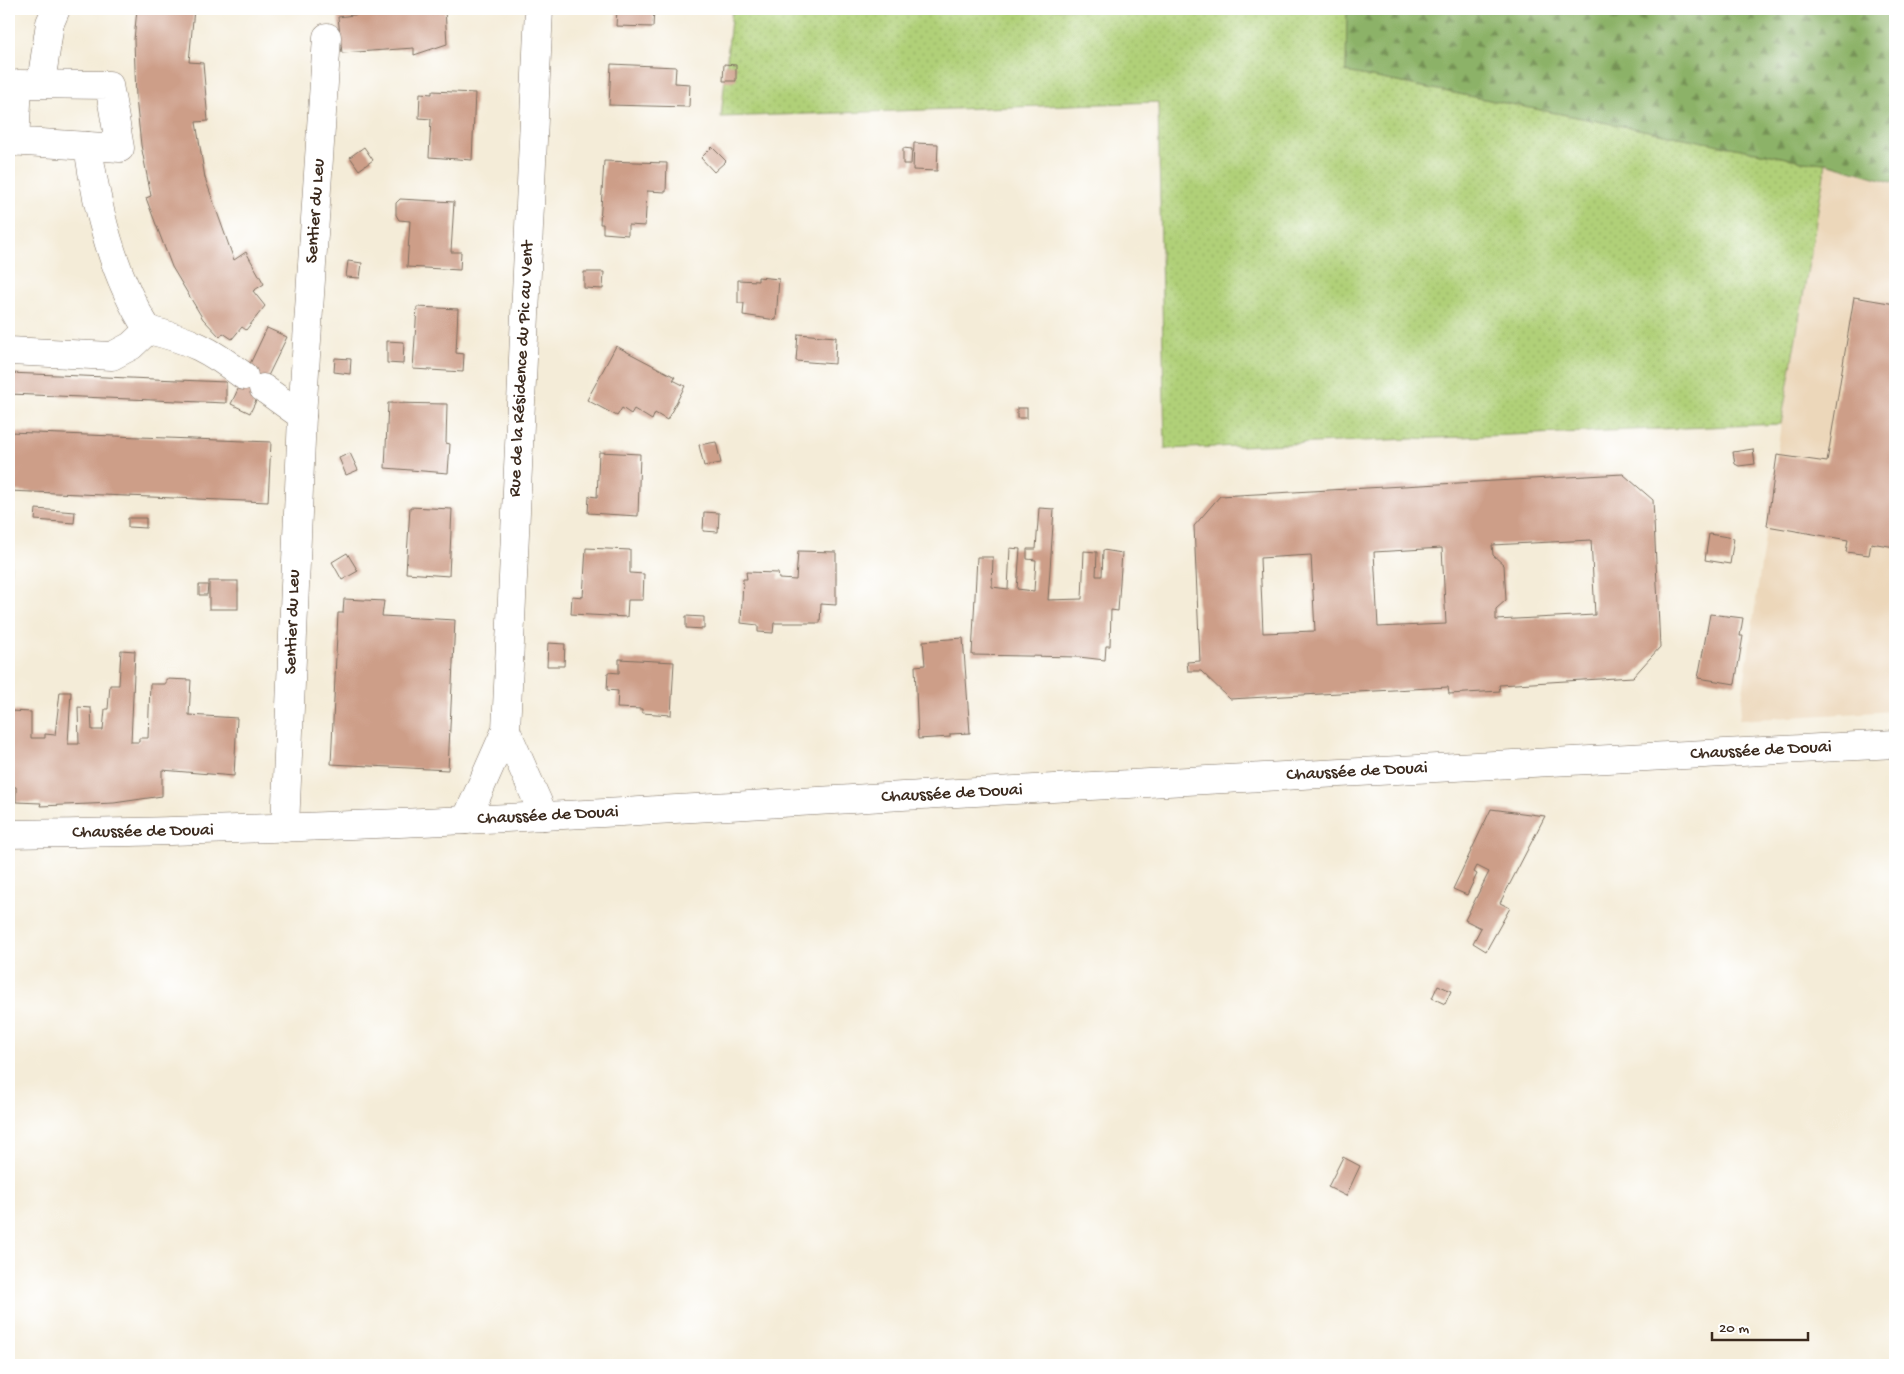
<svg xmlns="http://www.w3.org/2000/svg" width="1904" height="1374" font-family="'Gochi Hand',sans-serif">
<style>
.built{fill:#ecd7ba}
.grass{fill:url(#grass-dots);stroke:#767d4b}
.forest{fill:url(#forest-firs);stroke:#646e43}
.building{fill:#cd9e88;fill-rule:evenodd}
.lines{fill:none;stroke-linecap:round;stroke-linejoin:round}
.minor-casing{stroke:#7c6e5f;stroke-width:29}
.major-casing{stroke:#7c6e5f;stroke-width:29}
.minor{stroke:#fff;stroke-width:28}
.major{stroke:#fff;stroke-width:28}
.labels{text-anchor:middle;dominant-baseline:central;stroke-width:4;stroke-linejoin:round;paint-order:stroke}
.street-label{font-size:18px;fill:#3b2a1e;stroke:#fff}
</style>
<defs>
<pattern id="grass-dots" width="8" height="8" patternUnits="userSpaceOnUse" patternTransform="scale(1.25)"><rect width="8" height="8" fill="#b0d078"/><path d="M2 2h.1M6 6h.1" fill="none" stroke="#98b367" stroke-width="1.8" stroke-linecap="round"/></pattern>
<pattern id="forest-firs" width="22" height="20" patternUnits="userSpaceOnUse" patternTransform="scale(1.25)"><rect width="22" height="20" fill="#8cb268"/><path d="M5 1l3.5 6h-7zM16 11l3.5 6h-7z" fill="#749155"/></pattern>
</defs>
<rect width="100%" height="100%" fill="#fff"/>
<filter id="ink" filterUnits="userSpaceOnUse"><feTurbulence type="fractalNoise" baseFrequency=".02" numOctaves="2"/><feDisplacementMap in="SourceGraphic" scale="10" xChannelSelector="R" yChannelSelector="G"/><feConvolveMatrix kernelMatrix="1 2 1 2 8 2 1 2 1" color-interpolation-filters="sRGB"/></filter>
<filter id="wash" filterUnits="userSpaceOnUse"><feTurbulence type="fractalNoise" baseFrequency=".0096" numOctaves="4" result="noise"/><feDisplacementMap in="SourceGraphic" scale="20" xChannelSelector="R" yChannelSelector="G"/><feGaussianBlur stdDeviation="1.12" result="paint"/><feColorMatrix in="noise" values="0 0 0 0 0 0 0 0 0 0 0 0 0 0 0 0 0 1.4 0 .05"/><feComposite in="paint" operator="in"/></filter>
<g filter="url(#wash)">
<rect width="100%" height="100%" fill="#f4ecd8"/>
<polygon class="built" points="1826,163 1895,183 1895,711 1739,720 1781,424"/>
<g class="grass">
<polygon points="732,9 1347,9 1346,72 1802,161 1826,163 1781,424 1165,449 1158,102 721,117"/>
<polygon points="9,513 14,513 9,593"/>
</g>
<polygon class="forest" points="1347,9 1895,9 1895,183 1826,163 1802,161 1346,72"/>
<g id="blocks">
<g class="building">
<polygon points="137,9 194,9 189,62 203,63 208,121 196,122 205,178 234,260 246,252 264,284 253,291 265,306 246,330 242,327 232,339 223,333 220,337 203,319 172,267 146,198 151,196 141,145 136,98 134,40"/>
<polygon points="400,9 445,9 447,44 414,55 414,48 342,53 338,17"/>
<polygon points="617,9 654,9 653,27 616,26"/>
<polygon points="611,64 676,67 675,83 690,84 689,107 609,105"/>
<polygon points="724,64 736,65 736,81 723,81"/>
<polygon points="432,91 475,93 472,160 429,157 431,119 419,118 420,93 432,94"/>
<polygon points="914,143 938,144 937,171 913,170"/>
<polygon points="364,147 373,160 359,170 350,157"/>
<polygon points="712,147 726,161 714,172 701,158"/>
<polygon points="903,148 912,149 911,164 903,164"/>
<polygon points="604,161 667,163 666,192 647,191 645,226 628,225 628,235 603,233 603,224 600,224"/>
<polygon points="400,199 454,202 451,252 461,252 460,270 407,267 410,221 399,220 396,215 396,203"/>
<polygon points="348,261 362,263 360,278 346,277"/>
<polygon points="584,272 604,272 603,289 584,288"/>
<polygon points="758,277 779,279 776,320 743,315 744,303 738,303 738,280 758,281"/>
<polygon points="1854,297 1895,304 1895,547 1871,543 1869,555 1846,552 1848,540 1767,526 1777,455 1827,462"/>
<polygon points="417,307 458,309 456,353 464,354 463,372 413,369"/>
<polygon points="267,328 287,337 250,413 231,404"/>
<polygon points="798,334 836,337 835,364 796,361"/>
<polygon points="387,341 404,342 403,364 387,363"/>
<polygon points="616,346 675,377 673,380 685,386 667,420 655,413 652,420 634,409 631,414 622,408 617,416 587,400"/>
<polygon points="335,358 351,359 350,374 334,372"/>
<polygon points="9,373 226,382 226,403 9,394"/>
<polygon points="388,403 447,404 446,443 450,444 448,473 385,468"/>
<rect x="1017" y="408" width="10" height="10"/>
<polygon points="9,432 271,442 268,502 9,491"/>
<polygon points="716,442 721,463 704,466 699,445"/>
<polygon points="1753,449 1755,464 1739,466 1735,464 1733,452"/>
<polygon points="599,452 640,454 638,516 588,513 589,496 597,497"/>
<polygon points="350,453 358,470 346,475 339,458"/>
<path d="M 1623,474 L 1653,500 L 1660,647 L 1633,677 L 1499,685 L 1500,691 L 1449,694 L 1448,687 L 1230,699 L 1201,671 L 1188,671 L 1187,662 L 1200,661 L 1194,526 L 1220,496 ZM 1591,540 L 1595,615 L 1496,620 L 1496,609 L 1506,600 L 1504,565 L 1493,555 L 1492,545 ZM 1442,548 L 1446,624 L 1378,627 L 1374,552 ZM 1311,555 L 1315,631 L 1263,633 L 1260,558 Z"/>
<polygon points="410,507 452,509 449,576 406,573"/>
<polygon points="1039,508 1054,509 1048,600 1082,599 1084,551 1097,552 1096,576 1102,576 1103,550 1122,553 1118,611 1111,610 1110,646 1106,646 1105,660 1079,657 972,655 977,557 993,557 992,587 1008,589 1010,548 1020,549 1017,589 1034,591 1036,560 1027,559 1027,549 1036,549"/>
<polygon points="36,509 75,512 74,523 35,520"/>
<polygon points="704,512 719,513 718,532 703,531"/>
<polygon points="128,518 146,518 146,528 128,527"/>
<polygon points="1709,534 1734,538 1730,564 1705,560"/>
<polygon points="586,548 630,550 630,573 644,574 643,600 628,600 627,617 571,614 572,596 583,597"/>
<polygon points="798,551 836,552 836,605 821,604 820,623 774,623 773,633 758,632 758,625 741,623 743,579 747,579 746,572 778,573 779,579 796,580"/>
<polygon points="347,553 358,571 342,580 332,562"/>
<rect x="209" y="581" width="29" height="28"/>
<polygon points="199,585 208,585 207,595 199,595"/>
<polygon points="344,599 384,601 382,616 455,620 448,770 331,764 338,613 343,613"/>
<polygon points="1710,614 1743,618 1740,636 1743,636 1735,684 1698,678"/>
<polygon points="686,616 704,617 704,629 686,628"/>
<polygon points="963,638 970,733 950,734 950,737 918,739 915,666 925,665 923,641"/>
<polygon points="548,643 565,644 564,666 547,666"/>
<polygon points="121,650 135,651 131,742 139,742 139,738 148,738 150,684 166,684 166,679 191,680 189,715 237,718 234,776 162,770 162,796 114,803 40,806 41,803 16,802 16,787 9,786 10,711 31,712 31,738 45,738 45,734 55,735 60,692 71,692 68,744 79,744 78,707 91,708 92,730 103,730 105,709 108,709 110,685 119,685"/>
<polygon points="619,659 674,662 671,715 642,713 642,709 617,708 618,691 607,690 608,672 619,673"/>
<polygon points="1491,809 1545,816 1500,903 1510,908 1486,951 1473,943 1481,928 1465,920 1489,872 1477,866 1474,872 1477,874 1467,895 1453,889"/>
<polygon points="1438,985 1451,991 1445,1004 1432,998"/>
<polygon points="1343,1157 1360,1166 1346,1196 1328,1187"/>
</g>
</g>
</g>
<g filter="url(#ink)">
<use href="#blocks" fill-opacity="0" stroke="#7c6e5f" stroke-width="1"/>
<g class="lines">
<g class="minor-casing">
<g id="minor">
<polyline points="41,83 50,23 56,9"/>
<polyline points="9,141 120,148 109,85 18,84 15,142"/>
<path d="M 88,146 C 97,210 113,276 148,330 C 191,340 210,350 244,376"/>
<polyline points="9,351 112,356 131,346 148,330"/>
<polyline points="263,388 302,416 285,828"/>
<polyline points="302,416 327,37"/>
<polyline points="506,730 544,816"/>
<polyline points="466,820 506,730 539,9"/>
</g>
</g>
<g class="major-casing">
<path id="major" d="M 9,834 C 319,831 628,812 938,794 C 1257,777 1576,760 1895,744"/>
</g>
<use href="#minor" class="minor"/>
<use href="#major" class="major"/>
</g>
</g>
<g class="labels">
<g class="street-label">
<text transform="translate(316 211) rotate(-86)">Sentier du Leu</text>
<text transform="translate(522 369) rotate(-87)">Rue de la Résidence du Pic au Vent</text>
<text transform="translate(293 622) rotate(-88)">Sentier du Leu</text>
<text transform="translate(1761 751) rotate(-3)">Chaussée de Douai</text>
<text transform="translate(1357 772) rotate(-3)">Chaussée de Douai</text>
<text transform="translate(952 794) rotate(-3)">Chaussée de Douai</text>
<text transform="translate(548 816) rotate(-3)">Chaussée de Douai</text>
<text transform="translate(143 832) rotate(-1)">Chaussée de Douai</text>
</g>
</g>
<rect width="1904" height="1374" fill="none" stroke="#fff" stroke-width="30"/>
<path d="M1712 1332v8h96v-8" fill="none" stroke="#3b2a1e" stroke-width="2.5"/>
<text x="1719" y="1332" font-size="15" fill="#3b2a1e" stroke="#ffffff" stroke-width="4" paint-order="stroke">20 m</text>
</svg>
